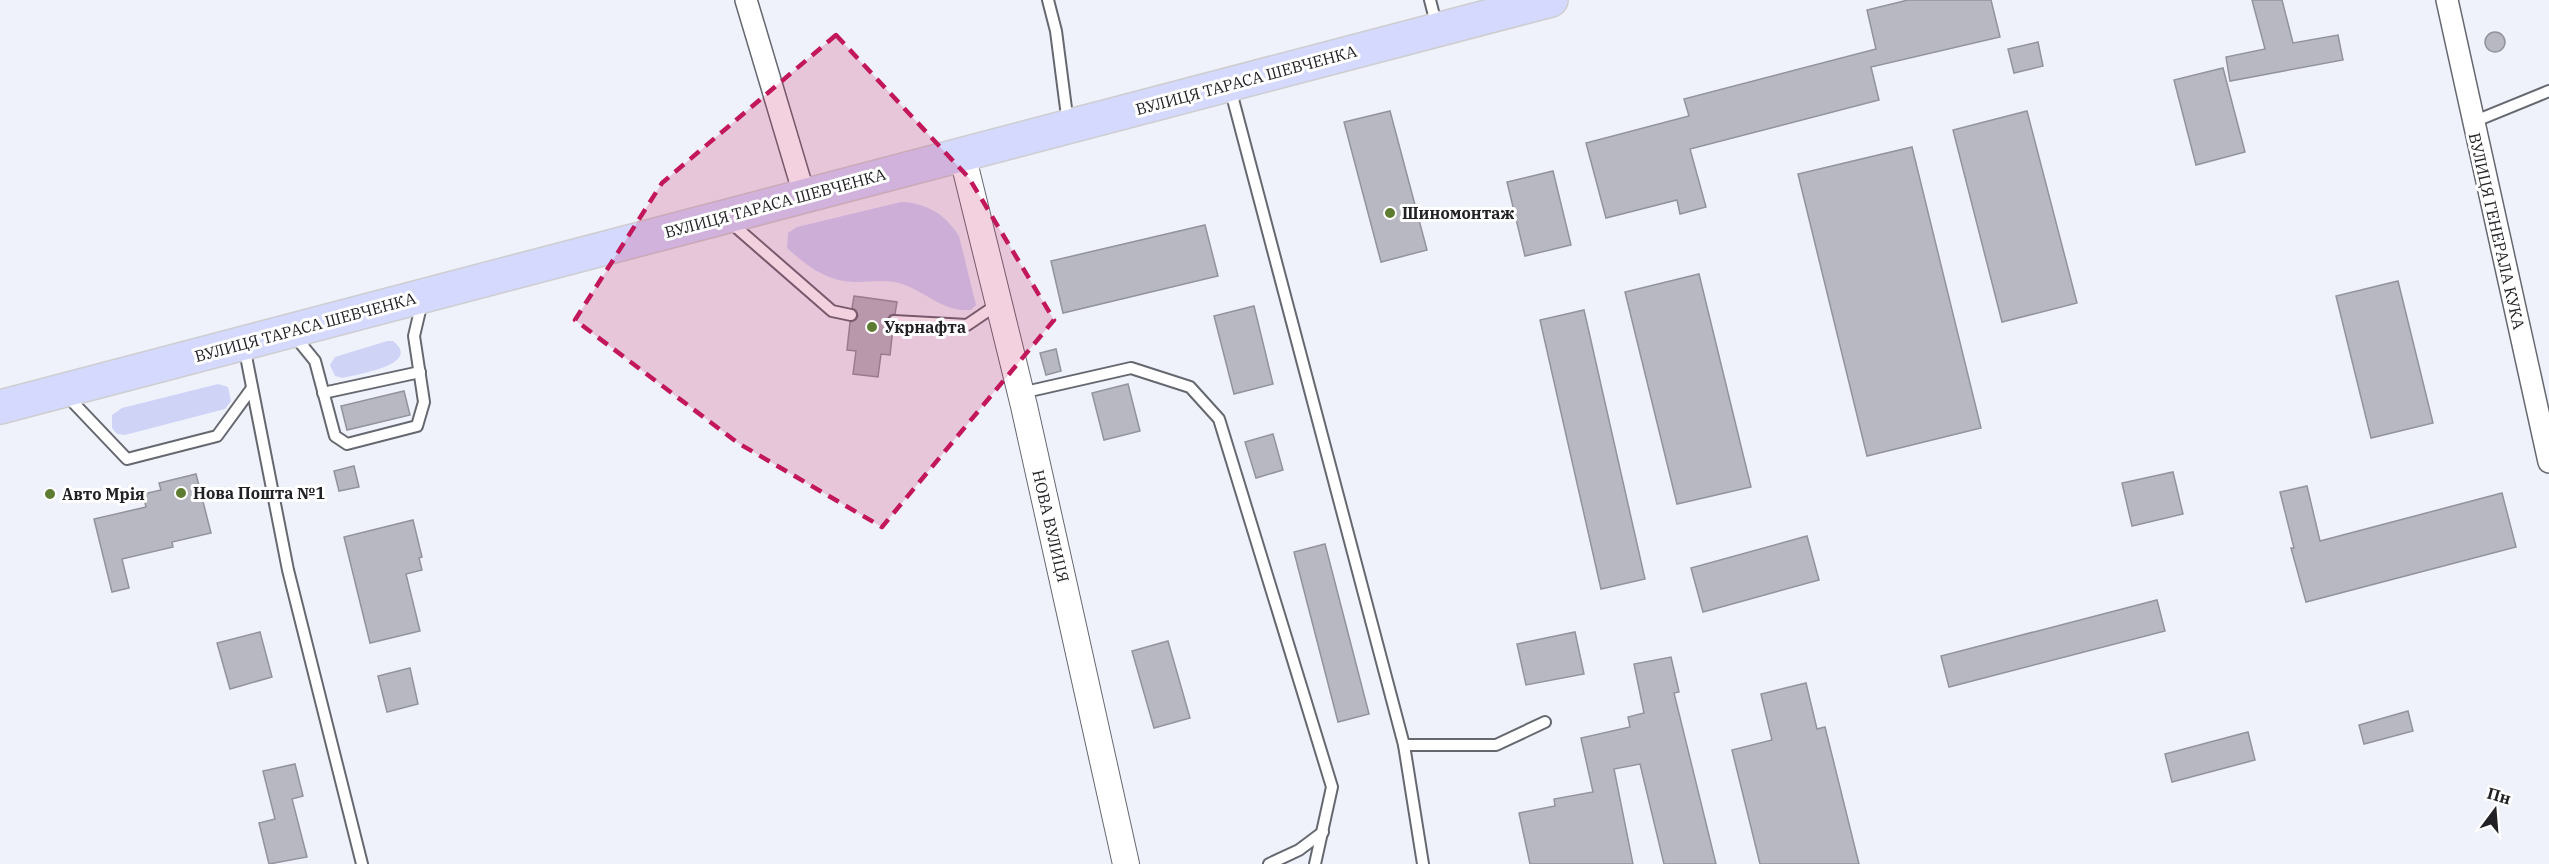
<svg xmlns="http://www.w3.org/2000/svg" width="2549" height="864" font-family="'IBM Plex Serif',serif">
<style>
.green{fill:#cfd4f7}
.building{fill:#b7b8c1;stroke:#92939c;stroke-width:1.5}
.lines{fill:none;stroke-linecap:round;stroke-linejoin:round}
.service-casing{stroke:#666870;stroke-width:14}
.minor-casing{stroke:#666870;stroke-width:24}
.tertiary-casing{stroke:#666870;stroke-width:28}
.primary-casing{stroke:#cececf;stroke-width:36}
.service{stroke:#fff;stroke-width:10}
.minor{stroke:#fff;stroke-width:21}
.tertiary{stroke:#fff;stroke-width:26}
.primary{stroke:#d4d9fd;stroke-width:33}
.marked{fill:#c2185b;fill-opacity:0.2;stroke:#c2185b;stroke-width:4.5;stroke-dasharray:12 8;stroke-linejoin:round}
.poi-dot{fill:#5e7c31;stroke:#fff;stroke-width:2}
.labels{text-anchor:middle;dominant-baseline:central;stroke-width:6;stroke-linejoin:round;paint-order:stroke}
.street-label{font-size:16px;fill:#222226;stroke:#fff}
.poi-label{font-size:16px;font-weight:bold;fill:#222226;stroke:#fff;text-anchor:start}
</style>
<rect width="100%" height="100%" fill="#f0f2fb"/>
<g class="green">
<path d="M 901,202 C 927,203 945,214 959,236 L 976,305 L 971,310 C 945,313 926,292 902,284 C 887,279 871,282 856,282 C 827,282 807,266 787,248 L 788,233 L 797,227 Z"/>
<path d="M 387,341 L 393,341 C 423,365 357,374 343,378 L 335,376 L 330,365 L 335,357 Z"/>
<polygon points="218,384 228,387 231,401 225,409 125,435 117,434 112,428 112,415 122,408"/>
</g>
<g class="building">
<polygon points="1908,0 1991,0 2000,37 1871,67 1879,100 1690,149 1706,207 1680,214 1677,200 1606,218 1586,143 1689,116 1684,99 1876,49 1867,10"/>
<polygon points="2252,0 2282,0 2293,43 2338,35 2343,60 2230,81 2226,57 2265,49"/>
<circle cx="2495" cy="42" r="10"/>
<polygon points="2038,42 2043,66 2014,73 2008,49"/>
<polygon points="2223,68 2245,152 2196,165 2174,80"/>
<polygon points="1390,111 1427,250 1381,262 1344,122"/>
<polygon points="2027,111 2077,303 2002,322 1953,130"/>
<polygon points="1912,147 1981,428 1867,456 1798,174"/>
<polygon points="1553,171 1571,245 1525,256 1507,182"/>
<polygon points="1205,225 1218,276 1063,313 1051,261"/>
<polygon points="1699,274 1751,487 1677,504 1625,292"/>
<polygon points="2398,281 2433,423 2371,438 2336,296"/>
<polygon points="854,296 897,302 895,314 890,315 887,320 888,325 893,328 890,355 881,354 878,377 853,374 856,351 847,350 850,322 856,320 858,316 856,310 852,308"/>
<polygon points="1254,306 1273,384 1234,394 1214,316"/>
<polygon points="1584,310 1645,579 1601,589 1540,320"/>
<polygon points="1056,349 1061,371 1046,375 1040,353"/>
<polygon points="1128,384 1140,431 1104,440 1092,393"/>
<polygon points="404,391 410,415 347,430 341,406"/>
<polygon points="1273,434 1283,470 1256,478 1245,442"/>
<polygon points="354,466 359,487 339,491 334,471"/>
<polygon points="2173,472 2183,514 2132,526 2122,483"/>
<polygon points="196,474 211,533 172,542 173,547 122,559 129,588 112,592 94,519 146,507 143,494 161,490 159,483"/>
<polygon points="2307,486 2320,541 2502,493 2516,547 2306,602 2291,548 2294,548 2280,492"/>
<polygon points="413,520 422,557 419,558 422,570 406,574 420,631 370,643 344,537"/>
<polygon points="1807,536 1819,580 1703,612 1691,568"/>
<polygon points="1325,544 1369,714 1338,722 1294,552"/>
<polygon points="2157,600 2165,631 1949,687 1941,656"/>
<polygon points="260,632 272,677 230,689 217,643"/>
<polygon points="1575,632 1584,674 1526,685 1517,644"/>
<polygon points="1168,641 1190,718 1154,728 1132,651"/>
<polygon points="1671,657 1679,692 1674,693 1716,864 1664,864 1640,764 1614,769 1633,864 1530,864 1519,813 1555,806 1554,799 1593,792 1581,738 1630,727 1628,717 1644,713 1634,664"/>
<polygon points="410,668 418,704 387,712 378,676"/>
<polygon points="1806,683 1817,729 1825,727 1859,864 1760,864 1732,750 1772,740 1761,694"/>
<polygon points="2408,711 2413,731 2364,744 2359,725"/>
<polygon points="2248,732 2255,760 2172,782 2165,754"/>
<polygon points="295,764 303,796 292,799 307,857 269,864 259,823 275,819 263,771"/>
</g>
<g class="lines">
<g class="service-casing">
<g id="service">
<polyline points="1048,0 1056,31 1068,124"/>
<polyline points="1430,0 1437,27"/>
<polyline points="1230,88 1404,745 1423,864"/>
<polyline points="2473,122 2549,91"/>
<polyline points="730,222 832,311 851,315"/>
<polyline points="894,321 967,325 998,304"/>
<polyline points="293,334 315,361 335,436 347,444 417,426 424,402 414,336 422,302"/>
<polyline points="244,346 288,570 362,864"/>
<polyline points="323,393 420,372"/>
<polyline points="1021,393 1131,368 1190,387 1219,419 1332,787 1315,864"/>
<polyline points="67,396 127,459 217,436 252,388"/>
<polyline points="1404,745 1496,745 1545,722"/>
<polyline points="1269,864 1299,850 1323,832"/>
</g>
</g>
<g class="minor-casing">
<g id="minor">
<polyline points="746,0 804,194"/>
<polyline points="2447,0 2549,462"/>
</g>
</g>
<g class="tertiary-casing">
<polyline id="tertiary" points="962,154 1024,406 1126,864"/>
</g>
<g class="primary-casing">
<polyline id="primary" points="0,407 1551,0"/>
</g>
<use href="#service" class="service"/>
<use href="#minor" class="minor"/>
<use href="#tertiary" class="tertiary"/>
<use href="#primary" class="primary"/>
</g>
<path class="marked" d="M 836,35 L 969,178 L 1054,320 L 882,527 L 738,443 L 575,320 L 662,183 Z"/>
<g class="poi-dot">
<circle cx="1390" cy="213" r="6"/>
<circle cx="872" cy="327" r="6"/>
<circle cx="181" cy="493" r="6"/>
<circle cx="50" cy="494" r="6"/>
</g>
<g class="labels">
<g class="street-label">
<text transform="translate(1246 80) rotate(-15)">ВУЛИЦЯ ТАРАСА ШЕВЧЕНКА</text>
<text transform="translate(775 203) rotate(-15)">ВУЛИЦЯ ТАРАСА ШЕВЧЕНКА</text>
<text transform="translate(2497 231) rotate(77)">ВУЛИЦЯ ГЕНЕРАЛА КУКА</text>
<text transform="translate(305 327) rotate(-15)">ВУЛИЦЯ ТАРАСА ШЕВЧЕНКА</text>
<text transform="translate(1051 526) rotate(77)">НОВА ВУЛИЦЯ</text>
</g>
<g class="poi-label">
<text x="1402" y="213">Шиномонтаж</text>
<text x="884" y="327">Укрнафта</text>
<text x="193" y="493">Нова Пошта №1</text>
<text x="62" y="494">Авто Мрія</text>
</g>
</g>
<g transform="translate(2495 810) rotate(16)" stroke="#ffffff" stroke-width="4.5" paint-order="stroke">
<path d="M0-4.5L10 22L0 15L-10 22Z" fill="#222226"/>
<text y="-9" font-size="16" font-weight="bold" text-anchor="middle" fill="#222226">Пн</text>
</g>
</svg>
